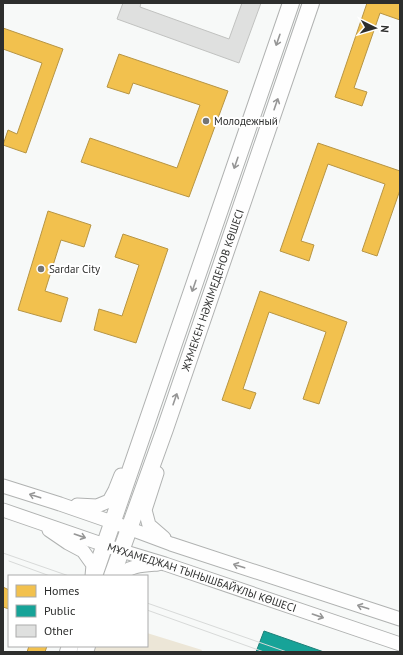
<svg xmlns="http://www.w3.org/2000/svg" width="403" height="655" font-family="'PT Sans',sans-serif">
<style>
.green{fill:#ece6d7}
.homes{fill:#f2c14e;stroke:#b79544}
.public{fill:#17a398;stroke:#1e8078}
.building{fill:#dfe0df;stroke:#c1c2c0}
.lines{fill:none;stroke-linecap:round;stroke-linejoin:round}
.minor-casing{stroke:#b0b2b1;stroke-width:15}
.major-casing{stroke:#b0b2b1;stroke-width:18}
.minor{stroke:#fefefe;stroke-width:13}
.major{stroke:#fefefe;stroke-width:16}
.tram{stroke:#d8dad9;stroke-width:1}
.oneway{stroke:#969696}
.poi-dot{fill:#747574;stroke:#fff;stroke-width:1.5}
.labels{text-anchor:middle;dominant-baseline:central;stroke-width:4;stroke-linejoin:round;paint-order:stroke}
.poi-label{font-size:11px;fill:#2d2e2d;stroke:#fff;text-anchor:start}
.street-label{font-size:11px;fill:#2d2e2d;stroke:#fff}
</style>
<rect width="100%" height="100%" fill="#f7f9f8"/>
<polygon class="green" points="147,633 202,650 201,652 92,652 94,646 147,646"/>
<g class="homes">
<polygon points="367,3 400,3 400,20 380,13 354,88 367,92 362,106 335,97"/>
<polygon points="3,28 63,49 26,153 3,145 8,130 17,134 42,63 3,49"/>
<polygon points="119,54 228,91 189,197 81,162 90,138 177,168 200,105 133,83 129,94 107,87"/>
<polygon points="318,143 400,171 400,190 377,256 362,251 385,184 328,164 301,241 314,245 309,261 280,251"/>
<polygon points="48,211 91,225 84,247 61,240 45,291 68,298 61,322 18,310"/>
<polygon points="123,234 168,249 136,343 94,330 99,309 122,316 139,265 115,257"/>
<polygon points="260,291 347,322 319,404 303,399 326,332 269,312 243,389 256,393 250,409 222,400"/>
<polygon points="3,587 9,590 9,609 3,607"/>
<polygon points="29,646 47,646 45,652 27,652"/>
</g>
<polygon class="public" points="264,631 324,652 256,652"/>
<polygon class="building" points="123,3 141,3 140,7 229,39 242,3 261,3 239,63 117,19"/>
<g class="lines">
<g class="minor-casing">
<g id="minor">
<polyline points="157,473 145,510 149,525 164,538"/>
<polyline points="3,486 60,504 112,522 171,544 400,619"/>
<polyline points="77,505 97,506 109,501 115,490 121,475"/>
<path id="s1" d="M 3,510 L 122,551 L 165,564 L 400,644"/>
<polyline points="49,530 68,543 83,551 93,565 92,576"/>
<path d="M 121,576 C 128,565 146,565 158,564"/>
</g>
</g>
<g class="major-casing">
<g id="major">
<polyline points="94,576 291,3"/>
<path id="s2" d="M 112,576 L 165,429 L 311,3"/>
<polyline points="68,652 70,646"/>
<polyline points="85,652 87,646"/>
</g>
</g>
<use href="#minor" class="minor"/>
<use href="#major" class="major"/>
<g class="tram">
<polyline points="3,553 69,576"/>
<polyline points="9,561 50,576"/>
<polyline points="147,603 287,652"/>
<polyline points="147,610 264,652"/>
</g>
</g>
<defs><path id="oneway-shaft" d="M-6 0H5M1.5-3L5.5 0L1.5 3" fill="none" stroke-width="1.6" stroke-linecap="round" stroke-linejoin="round"/></defs>
<g class="oneway">
<use href="#oneway-shaft" transform="translate(278 40) rotate(109)"/>
<use href="#oneway-shaft" transform="translate(276 104) rotate(-71)"/>
<use href="#oneway-shaft" transform="translate(236 163) rotate(109)"/>
<use href="#oneway-shaft" transform="translate(194 286) rotate(109)"/>
<use href="#oneway-shaft" transform="translate(175 399) rotate(-71)"/>
<use href="#oneway-shaft" transform="translate(35 496) rotate(-162)"/>
<use href="#oneway-shaft" transform="translate(80 536) rotate(19)"/>
<use href="#oneway-shaft" transform="translate(239 566) rotate(-162)"/>
<use href="#oneway-shaft" transform="translate(363 607) rotate(-162)"/>
<use href="#oneway-shaft" transform="translate(318 616) rotate(19)"/>
</g>
<g class="poi-dot">
<circle cx="206" cy="121" r="4"/>
<circle cx="41" cy="269" r="4"/>
</g>
<g class="labels">
<g class="poi-label">
<text x="214" y="121">Молодежный</text>
<text x="49" y="269">Sardar City</text>
</g>
<g class="street-label">
<text stroke="none"><textPath href="#s2" startOffset="303">ЖҰМЕКЕН НӘЖІМЕДЕНОВ КӨШЕСІ</textPath></text>
<text stroke="none"><textPath href="#s1" startOffset="210">МҰХАМЕДЖАН ТЫНЫШБАЙҰЛЫ КӨШЕСІ</textPath></text>
</g>
</g>
<rect width="403" height="655" fill="none" stroke="#2d2e2d" stroke-width="8"/>
<rect x="8" y="575" width="140" height="72" fill="#ffffff" stroke="#ababab"/>
<rect x="16" y="585" width="20" height="12" fill="#f2c14e" stroke="#ababab"/>
<text x="44" y="595" font-size="12" fill="#2d2e2d">Homes</text>
<rect x="16" y="605" width="20" height="12" fill="#17a398" stroke="#ababab"/>
<text x="44" y="615" font-size="12" fill="#2d2e2d">Public</text>
<rect x="16" y="625" width="20" height="12" fill="#dfe0df" stroke="#ababab"/>
<text x="44" y="635" font-size="12" fill="#2d2e2d">Other</text>
<g transform="translate(375 28) rotate(95)" stroke="#ffffff" stroke-width="3" paint-order="stroke">
<path d="M0-3L7 15L0 10L-7 15Z" fill="#2d2e2d"/>
<text y="-6" font-size="11" font-weight="bold" text-anchor="middle" fill="#2d2e2d">N</text>
</g>
</svg>
